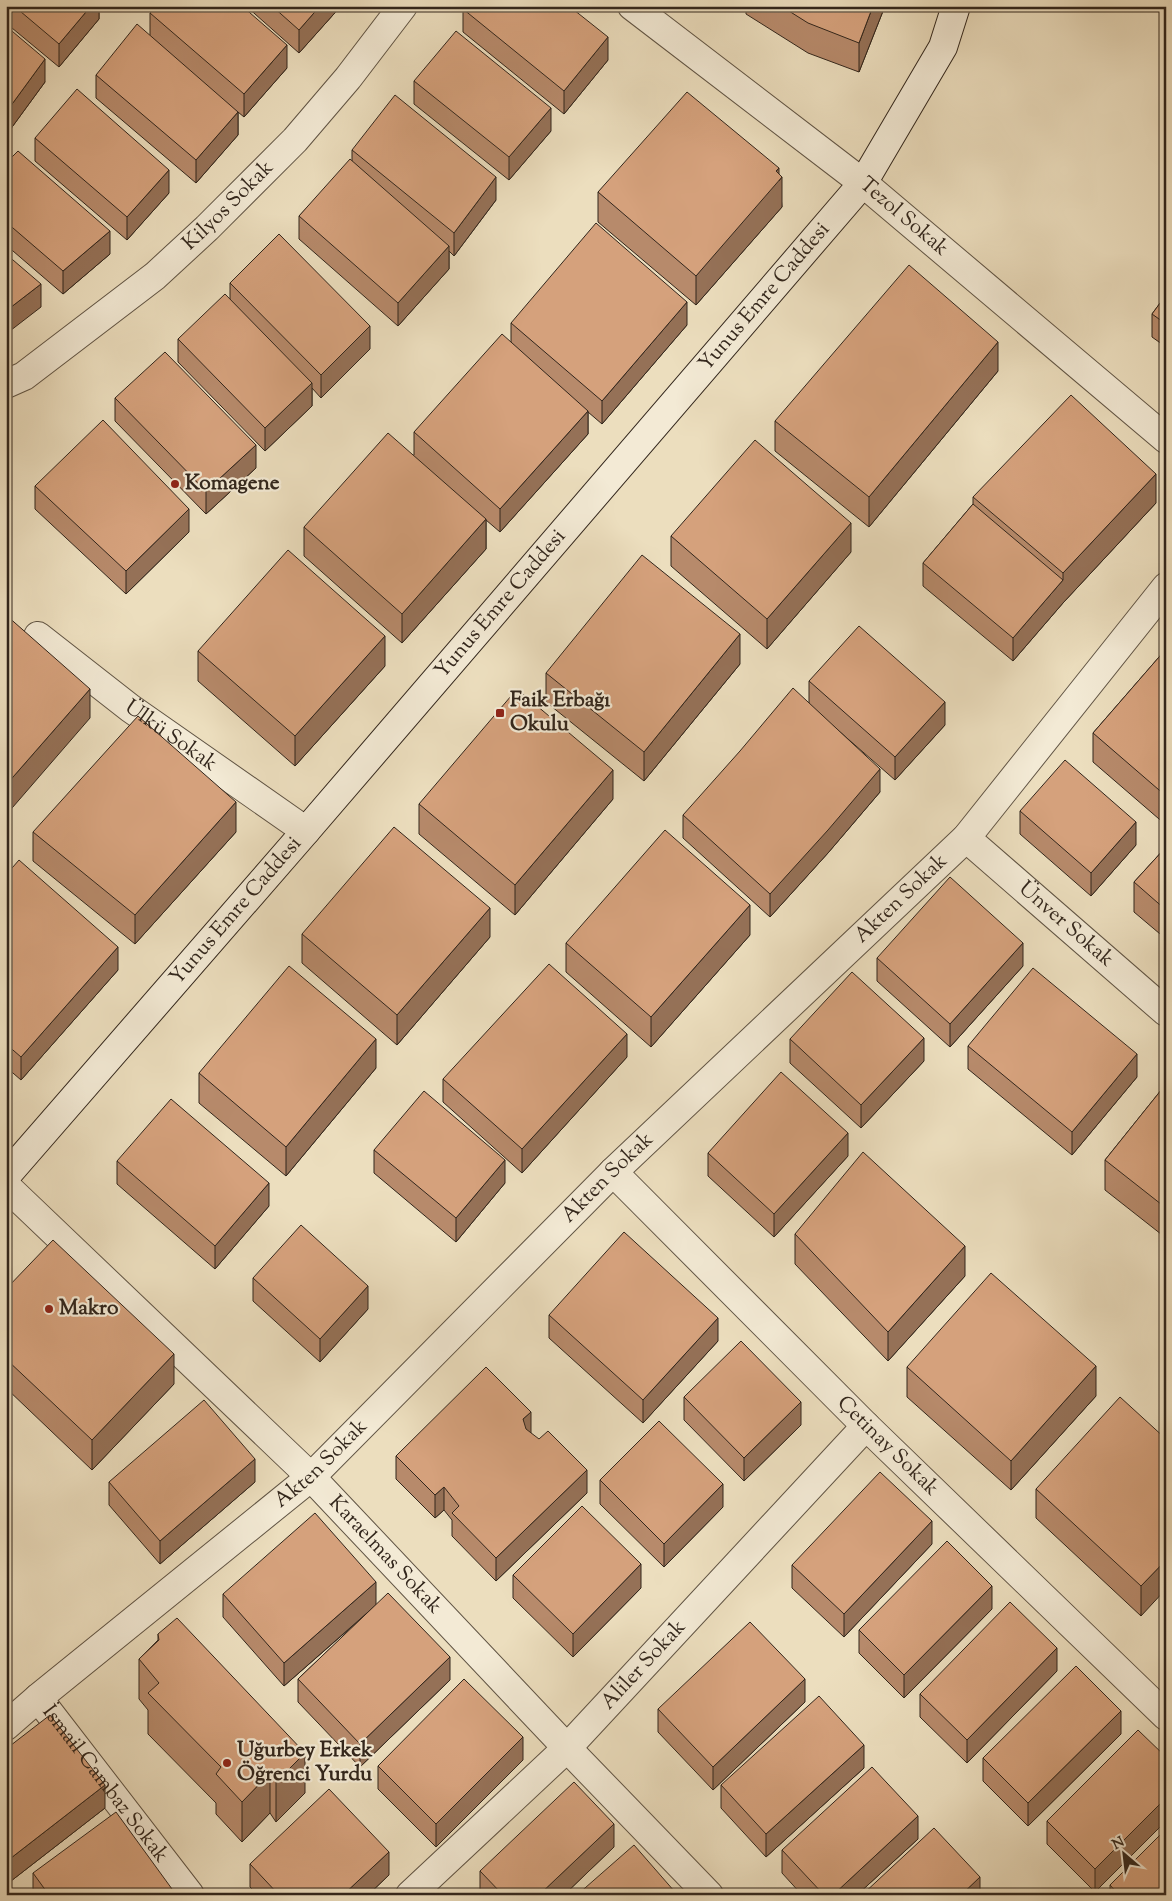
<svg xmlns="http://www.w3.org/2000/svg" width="1172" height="1901" font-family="'Sorts Mill Goudy',serif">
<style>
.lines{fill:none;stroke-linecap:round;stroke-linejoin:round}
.street-casing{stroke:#605444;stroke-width:30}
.secondary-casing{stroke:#32261c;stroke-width:30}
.street{stroke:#f3ead5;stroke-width:28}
.secondary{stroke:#f3ead5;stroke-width:28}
.wall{fill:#b78a6b;stroke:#32261c}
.shaded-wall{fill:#957157;stroke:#32261c}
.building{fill:#d5a17c;stroke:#32261c}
.poi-dot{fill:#8f2418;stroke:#f3ead5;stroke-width:2}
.labels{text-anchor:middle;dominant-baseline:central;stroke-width:4.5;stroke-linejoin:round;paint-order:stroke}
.street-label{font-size:21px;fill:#32261c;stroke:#f3ead5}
.poi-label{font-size:21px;font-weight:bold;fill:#32261c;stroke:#f3ead5;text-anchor:start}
</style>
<rect width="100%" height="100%" fill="#ecdebe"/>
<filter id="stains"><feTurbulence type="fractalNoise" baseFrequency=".004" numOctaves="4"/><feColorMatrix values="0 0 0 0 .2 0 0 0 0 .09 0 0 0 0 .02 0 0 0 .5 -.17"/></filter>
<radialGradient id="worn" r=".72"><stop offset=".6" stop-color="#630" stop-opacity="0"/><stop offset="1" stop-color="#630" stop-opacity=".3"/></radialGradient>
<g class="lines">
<g class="street-casing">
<g id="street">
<path id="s1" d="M 632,6 L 863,183 L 1166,439"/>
<path id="s2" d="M 6,384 L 24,376 L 155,276 L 207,228 L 295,140 L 348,78 L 403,6"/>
<path id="s3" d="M 38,636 L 130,708 L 306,831"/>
<path id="s4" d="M 966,838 L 1166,1012"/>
<path id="s5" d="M 613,1172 L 866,1426 L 1166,1716"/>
<path id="s6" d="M 6,1186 L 311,1477 L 567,1748 L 709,1895"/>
<path id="s7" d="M 38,1698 L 190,1895"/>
<path id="s8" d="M 6,1726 L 38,1698 L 311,1477 L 613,1172 L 966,838 L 1166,587"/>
<path id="s9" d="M 410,1895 L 567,1748 L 866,1426"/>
</g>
</g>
<g class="secondary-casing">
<g id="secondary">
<path id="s10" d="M 6,1176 L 306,831 L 863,183 L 943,47 L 956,6"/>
</g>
</g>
<use href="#street" class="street"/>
<use href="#secondary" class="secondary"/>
</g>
<g class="wall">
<polygon points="6,6 99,6 99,19 59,67 6,23"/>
<polygon points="246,6 341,6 299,53"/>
<polygon points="746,6 885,6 859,72 808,53 746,14"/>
<polygon points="463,9 608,60 564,114 463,32"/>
<polygon points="150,13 287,68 244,117 238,112 238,135 196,183 96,98 96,75 150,35"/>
<polygon points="6,26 45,82 7,134 6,133"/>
<polygon points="414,81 551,131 509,180 414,104"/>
<polygon points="35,138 169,193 127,240 35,161"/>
<polygon points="352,150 496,200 454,256 449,251 449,269 398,326 299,239 299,216 352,161"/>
<polygon points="6,163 110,254 63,294 6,245"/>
<polygon points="779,174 782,207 696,305 598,222 598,192"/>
<polygon points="230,283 370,349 321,398 312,388 312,406 265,451 178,362 178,339 230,300"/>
<polygon points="1166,295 1166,347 1152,337 1152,314"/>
<polygon points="511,323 687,325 602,424 588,412 588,434 500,532 486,520 486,549 402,643 304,556 304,527 414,455 414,432 511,342"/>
<polygon points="998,371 869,527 775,451 775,421"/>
<polygon points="115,398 256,468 206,514 115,421"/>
<polygon points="35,486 189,532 126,594 35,509"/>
<polygon points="973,497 1156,503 1063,603 1013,661 923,586 923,563 973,504"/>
<polygon points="671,536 851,552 767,649 671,566"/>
<polygon points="1166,649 1166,825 1093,762 1093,733"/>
<polygon points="198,651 385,666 295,766 198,681"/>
<polygon points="740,664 644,781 546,702 546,673"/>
<polygon points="809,681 945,725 895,780 832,725 880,792 828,853 770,917 683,838 683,815 809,703"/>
<polygon points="613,799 515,915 419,834 419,804"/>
<polygon points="1020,811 1136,845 1091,896 1020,834"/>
<polygon points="33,832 236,832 135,944 33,861"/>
<polygon points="1166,847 1166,939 1134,912 1134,882"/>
<polygon points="6,875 118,970 21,1080 6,1067"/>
<polygon points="302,934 490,937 397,1045 302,963"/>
<polygon points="750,935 651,1047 566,972 566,943"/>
<polygon points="877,958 1023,966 950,1047 877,981"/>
<polygon points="790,1039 924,1061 861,1128 790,1063"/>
<polygon points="968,1046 1137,1077 1072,1155 968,1069"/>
<polygon points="627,1057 522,1173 443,1102 443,1079"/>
<polygon points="376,1068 286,1176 199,1103 199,1073"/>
<polygon points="1166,1084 1166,1238 1105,1190 1105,1160"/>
<polygon points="374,1150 505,1183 456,1242 374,1173"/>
<polygon points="708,1153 848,1156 774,1237 708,1176"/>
<polygon points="117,1161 269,1206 215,1269 117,1184"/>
<polygon points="795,1234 965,1276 888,1361 795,1264"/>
<polygon points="253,1278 368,1309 320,1362 253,1301"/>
<polygon points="6,1289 174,1384 92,1470 6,1388"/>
<polygon points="549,1315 718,1341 643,1423 549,1338"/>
<polygon points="907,1367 1096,1396 1011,1490 907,1397"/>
<polygon points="684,1397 801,1425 744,1481 684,1420"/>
<polygon points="531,1433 587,1493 496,1581 452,1536 452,1520 444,1510 435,1518 396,1479 396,1456"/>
<polygon points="1166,1439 1141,1616 1036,1518 1036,1489"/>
<polygon points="600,1480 723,1507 664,1567 600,1504"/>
<polygon points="109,1482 255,1482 160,1564 109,1505"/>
<polygon points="932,1544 844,1637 792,1588 792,1565"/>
<polygon points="513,1575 641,1588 573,1657 513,1598"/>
<polygon points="223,1594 376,1605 450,1680 360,1767 298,1702 298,1679 371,1610 284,1686 223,1617"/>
<polygon points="992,1609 904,1698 859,1653 859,1630"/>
<polygon points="158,1634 305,1793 276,1822 270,1813 242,1842 216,1814 216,1803 148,1734 148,1710 139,1699 139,1659 158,1640"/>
<polygon points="1057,1671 967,1763 920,1717 920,1694"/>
<polygon points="805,1702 713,1790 658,1732 658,1709"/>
<polygon points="1121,1734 1028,1826 983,1781 983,1758"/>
<polygon points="6,1749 105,1808 11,1881 6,1875"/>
<polygon points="1166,1757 1095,1892 1047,1844 1047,1821"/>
<polygon points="523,1760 436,1847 378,1789 378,1766"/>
<polygon points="864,1768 766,1857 721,1808 721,1785"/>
<polygon points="918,1839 857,1895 802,1895 782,1873 782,1850"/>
<polygon points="614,1847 564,1895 481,1895 480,1894 480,1871"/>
<polygon points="250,1864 389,1875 368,1895 258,1895 250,1887"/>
<polygon points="33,1873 172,1895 33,1895"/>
<polygon points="1110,1885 1166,1895 1110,1895"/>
</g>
<g class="shaded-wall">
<polygon points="91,6 99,6 99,19 59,67 59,44"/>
<polygon points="320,6 341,6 299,53 299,30"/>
<polygon points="873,6 885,6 859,72 859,43"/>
<polygon points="608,37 608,60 564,114 564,91"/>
<polygon points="287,45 287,68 244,117 244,94"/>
<polygon points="45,59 45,82 7,134 7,111"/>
<polygon points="551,108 551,131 509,180 509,157"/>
<polygon points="238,112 238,135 196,183 196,160"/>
<polygon points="779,168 779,181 782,177 782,207 696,305 696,276"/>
<polygon points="169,170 169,193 127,240 127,217"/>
<polygon points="496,177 496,200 454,256 454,233"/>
<polygon points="110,231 110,254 63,294 63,271"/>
<polygon points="449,246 449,269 398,326 398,303"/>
<polygon points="41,284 41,307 6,334 6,311"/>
<polygon points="687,302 687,325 602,424 602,401"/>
<polygon points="370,326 370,349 321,398 321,375"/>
<polygon points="998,342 998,371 869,527 869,497"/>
<polygon points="312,383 312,406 265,451 265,428"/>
<polygon points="588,411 588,434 500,532 500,509"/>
<polygon points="256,445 256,468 206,514 206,491"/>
<polygon points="1156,474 1156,503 1063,603 1013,661 1013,638 1063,580 1063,573"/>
<polygon points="189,509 189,532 126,594 126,571"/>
<polygon points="486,519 486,549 402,643 402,614"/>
<polygon points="851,523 851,552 767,649 767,619"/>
<polygon points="740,634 740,664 644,781 644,752"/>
<polygon points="385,636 385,666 295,766 295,736"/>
<polygon points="90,689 90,718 6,815 6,785"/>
<polygon points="945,702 945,725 895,780 895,757"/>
<polygon points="880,769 880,792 828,853 770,917 770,894"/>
<polygon points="613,770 613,799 515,915 515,885"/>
<polygon points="236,802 236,832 135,944 135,915"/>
<polygon points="1136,822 1136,845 1091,896 1091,873"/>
<polygon points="750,905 750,935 651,1047 651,1017"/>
<polygon points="490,908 490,937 397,1045 397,1015"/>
<polygon points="1023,943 1023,966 950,1047 950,1024"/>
<polygon points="118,947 118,970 21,1080 21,1057"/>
<polygon points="627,1034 627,1057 522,1173 522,1149"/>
<polygon points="924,1038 924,1061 861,1128 861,1105"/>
<polygon points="376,1039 376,1068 286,1176 286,1147"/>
<polygon points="1137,1054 1137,1077 1072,1155 1072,1132"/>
<polygon points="848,1133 848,1156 774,1237 774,1214"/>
<polygon points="505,1160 505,1183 456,1242 456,1218"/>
<polygon points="269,1183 269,1206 215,1269 215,1246"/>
<polygon points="965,1246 965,1276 888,1361 888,1332"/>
<polygon points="368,1286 368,1309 320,1362 320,1339"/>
<polygon points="718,1318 718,1341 643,1423 643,1400"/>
<polygon points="174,1354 174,1384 92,1470 92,1440"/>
<polygon points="1096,1366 1096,1396 1011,1490 1011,1461"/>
<polygon points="801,1402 801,1425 744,1481 744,1458"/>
<polygon points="531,1412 531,1435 523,1442 523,1419"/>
<polygon points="255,1459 255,1482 160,1564 160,1541"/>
<polygon points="587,1470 587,1493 496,1581 496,1558"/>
<polygon points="723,1484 723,1507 664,1567 664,1544"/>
<polygon points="444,1487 444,1510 435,1518 435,1495"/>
<polygon points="932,1521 932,1544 844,1637 844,1614"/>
<polygon points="1166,1560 1166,1589 1141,1616 1141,1586"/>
<polygon points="641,1564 641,1588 573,1657 573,1634"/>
<polygon points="376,1582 376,1605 284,1686 284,1663"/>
<polygon points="992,1586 992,1609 904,1698 904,1675"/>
<polygon points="1057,1648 1057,1671 967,1763 967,1740"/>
<polygon points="450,1657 450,1680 360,1767 360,1744"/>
<polygon points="805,1679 805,1702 713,1790 713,1767"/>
<polygon points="1121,1711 1121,1734 1028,1826 1028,1803"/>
<polygon points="523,1737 523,1760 436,1847 436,1824"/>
<polygon points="864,1745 864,1768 766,1857 766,1834"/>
<polygon points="305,1753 305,1793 276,1822 276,1782"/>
<polygon points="270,1773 270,1813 242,1842 242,1802"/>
<polygon points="105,1785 105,1808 11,1881 11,1858"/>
<polygon points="1166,1798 1166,1821 1095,1892 1095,1869"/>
<polygon points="918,1816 918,1839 857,1895 833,1895"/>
<polygon points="614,1824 614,1847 564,1895 539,1895"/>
<polygon points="389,1852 389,1875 368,1895 343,1895"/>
<polygon points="980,1877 980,1895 961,1895"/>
<polygon points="172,1889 172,1895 164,1895"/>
</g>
<g class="building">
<polygon points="14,6 91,6 59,44"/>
<polygon points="156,6 242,6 287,45 244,94 150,13"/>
<polygon points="272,6 320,6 299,30"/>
<polygon points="465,6 569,6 608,37 564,91 463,9"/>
<polygon points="781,6 873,6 859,43 808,23"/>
<polygon points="137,24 238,112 196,160 96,75"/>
<polygon points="6,26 45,59 7,111 6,110"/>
<polygon points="456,31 551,108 509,157 414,81"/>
<polygon points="77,89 169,170 127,217 35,138"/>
<polygon points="687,92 779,168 776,171 782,177 696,276 598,192"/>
<polygon points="395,95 496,177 454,233 352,150"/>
<polygon points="18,151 110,231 63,271 6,222 6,163"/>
<polygon points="350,159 449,246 398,303 299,216"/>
<polygon points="596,223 687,302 602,401 511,323"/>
<polygon points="279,234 370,326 321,375 230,283"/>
<polygon points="6,254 41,284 6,311"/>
<polygon points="909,265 998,342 869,497 775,421"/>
<polygon points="225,294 312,383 265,428 178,339"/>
<polygon points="1166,295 1166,324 1152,314"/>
<polygon points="502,334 588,411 500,509 414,432"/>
<polygon points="165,352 256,445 206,491 115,398"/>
<polygon points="1071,395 1156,474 1063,573 973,497"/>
<polygon points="103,420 189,509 126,571 35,486"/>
<polygon points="388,433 486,519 402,614 304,527"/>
<polygon points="755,440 851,523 767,619 671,536"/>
<polygon points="973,504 1063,580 1013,638 923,563"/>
<polygon points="288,550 385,636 295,736 198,651"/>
<polygon points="642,555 740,634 644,752 546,673"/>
<polygon points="6,615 90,689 6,785"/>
<polygon points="859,626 945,702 895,757 809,681"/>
<polygon points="1166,649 1166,796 1093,733"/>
<polygon points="793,688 880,769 828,830 770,894 683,815 740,751"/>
<polygon points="517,689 613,770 515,885 419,804"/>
<polygon points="138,716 236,802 135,915 33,832"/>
<polygon points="1065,760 1136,822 1091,873 1020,811"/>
<polygon points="394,827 490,908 397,1015 302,934"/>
<polygon points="665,830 750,905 651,1017 566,943"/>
<polygon points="1166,847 1166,910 1134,882"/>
<polygon points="19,860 118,947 21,1057 6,1044 6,875"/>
<polygon points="950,877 1023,943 950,1024 877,958"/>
<polygon points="549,964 627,1034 522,1149 443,1079"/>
<polygon points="289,966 376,1039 286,1147 199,1073"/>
<polygon points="1033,968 1137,1054 1072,1132 968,1046"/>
<polygon points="852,972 924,1038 861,1105 790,1039"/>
<polygon points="781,1072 848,1133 774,1214 708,1153"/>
<polygon points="1166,1084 1166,1208 1105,1160"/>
<polygon points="424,1091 505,1160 456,1218 374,1150"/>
<polygon points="171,1099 269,1183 215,1246 117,1161"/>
<polygon points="863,1152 965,1246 888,1332 795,1234"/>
<polygon points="301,1225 368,1286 320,1339 253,1278"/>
<polygon points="624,1232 718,1318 643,1400 549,1315"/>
<polygon points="53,1240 174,1354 92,1440 6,1359 6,1289"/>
<polygon points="991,1273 1096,1366 1011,1461 907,1367"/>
<polygon points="741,1341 801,1402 744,1458 684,1397"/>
<polygon points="486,1367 531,1412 523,1419 526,1429 539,1439 548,1431 587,1470 496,1558 452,1513 459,1506 444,1487 435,1495 396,1456"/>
<polygon points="1120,1397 1166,1439 1166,1560 1141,1586 1036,1489"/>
<polygon points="204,1400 255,1459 160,1541 109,1482"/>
<polygon points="659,1421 723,1484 664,1544 600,1480"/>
<polygon points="880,1472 932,1521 844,1614 792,1565"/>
<polygon points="582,1506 641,1564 573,1634 513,1575"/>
<polygon points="315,1513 376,1582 284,1663 223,1594"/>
<polygon points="947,1541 992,1586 904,1675 859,1630"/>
<polygon points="388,1593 450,1657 360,1744 298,1679"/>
<polygon points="1010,1602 1057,1648 967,1740 920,1694"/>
<polygon points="177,1618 305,1753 276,1782 270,1773 242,1802 216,1774 221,1767 148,1693 159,1683 139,1659 159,1640 158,1634"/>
<polygon points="750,1622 805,1679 713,1767 658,1709"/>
<polygon points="1076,1666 1121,1711 1028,1803 983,1758"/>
<polygon points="464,1679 523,1737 436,1824 378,1766"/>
<polygon points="819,1696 864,1745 766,1834 721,1785"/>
<polygon points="50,1715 105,1785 11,1858 6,1852 6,1749"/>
<polygon points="1138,1730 1166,1757 1166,1798 1095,1869 1047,1821"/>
<polygon points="872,1767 918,1816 833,1895 824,1895 782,1850"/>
<polygon points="574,1782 614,1824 539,1895 503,1895 480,1871"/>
<polygon points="329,1789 389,1852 343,1895 279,1895 250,1864"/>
<polygon points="116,1812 172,1889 164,1895 49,1895 33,1873"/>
<polygon points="934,1828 980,1877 961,1895 862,1895"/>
<polygon points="1166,1829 1166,1895 1119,1895 1110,1885"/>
<polygon points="634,1845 675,1892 672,1895 577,1895"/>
</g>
<g class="poi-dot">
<circle cx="175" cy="484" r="5"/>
<rect x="495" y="708" width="10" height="10" rx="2.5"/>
<circle cx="49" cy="1309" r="5"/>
<circle cx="227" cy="1763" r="5"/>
</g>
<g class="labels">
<g class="street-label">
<text stroke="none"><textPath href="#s2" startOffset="286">Kilyos Sokak</textPath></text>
<text stroke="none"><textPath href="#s1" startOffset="344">Tezol Sokak</textPath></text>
<text stroke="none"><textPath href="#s10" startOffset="1161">Yunus Emre Caddesi</textPath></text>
<text stroke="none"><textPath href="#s10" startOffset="756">Yunus Emre Caddesi</textPath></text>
<text stroke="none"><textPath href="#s3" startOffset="166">Ülkü Sokak</textPath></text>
<text stroke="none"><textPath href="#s8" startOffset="1220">Akten Sokak</textPath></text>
<text stroke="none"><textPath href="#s10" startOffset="351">Yunus Emre Caddesi</textPath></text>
<text stroke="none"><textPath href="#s4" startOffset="132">Ünver Sokak</textPath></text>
<text stroke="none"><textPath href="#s8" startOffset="815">Akten Sokak</textPath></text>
<text stroke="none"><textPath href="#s5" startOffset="388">Çetinay Sokak</textPath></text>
<text stroke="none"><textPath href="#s8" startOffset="410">Akten Sokak</textPath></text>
<text stroke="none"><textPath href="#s6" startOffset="529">Karaelmas Sokak</textPath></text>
<text stroke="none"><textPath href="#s9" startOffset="328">Aliler Sokak</textPath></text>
<text stroke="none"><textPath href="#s7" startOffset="109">İsmail Cambaz Sokak</textPath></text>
</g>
<g class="poi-label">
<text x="185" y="484">Komagene</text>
<text x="510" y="701">Faik Erbağı<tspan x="510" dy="24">Okulu</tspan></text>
<text x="59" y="1309">Makro</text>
<text x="237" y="1751">Uğurbey Erkek<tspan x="237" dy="24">Öğrenci Yurdu</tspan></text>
</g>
</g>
<rect width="1172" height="1901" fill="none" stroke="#ecdebe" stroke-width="25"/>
<rect x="8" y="8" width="1157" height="1886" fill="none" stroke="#32261c" stroke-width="2.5"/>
<rect x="12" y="12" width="1147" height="1876" fill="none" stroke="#32261c"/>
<g transform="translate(1124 1854) rotate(332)" stroke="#f3ead5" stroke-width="4" paint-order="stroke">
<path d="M0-4L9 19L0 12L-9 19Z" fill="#32261c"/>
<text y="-8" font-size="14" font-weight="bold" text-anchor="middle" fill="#32261c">N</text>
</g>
<rect width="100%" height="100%" filter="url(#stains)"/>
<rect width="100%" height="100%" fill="url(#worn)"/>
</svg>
